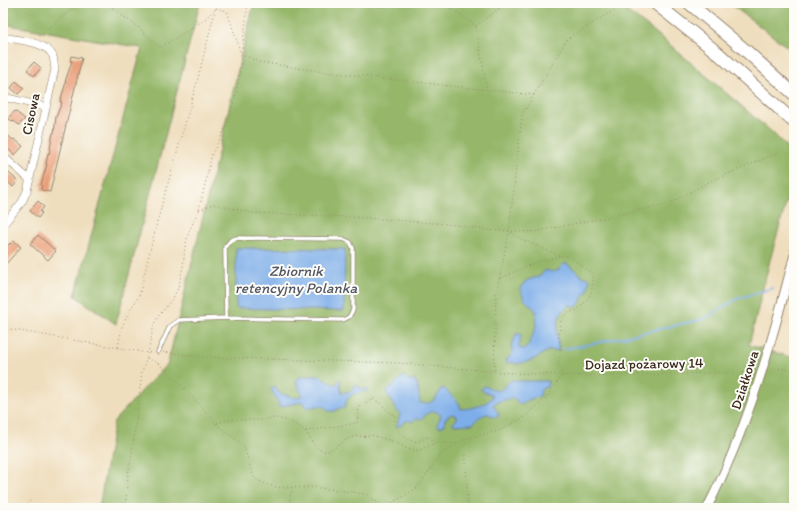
<svg xmlns="http://www.w3.org/2000/svg" width="797" height="511" font-family="Itim,sans-serif">
<style>
.forest{fill:#96b76b;stroke:#687044}
.water{fill:#7eaee9;stroke:#5c6c84}
.lines{fill:none;stroke-linecap:round;stroke-linejoin:round}
.stream{stroke:#7eaee9;stroke-width:2}
.building{fill:#e99c76}
.service-casing{stroke:#95846e;stroke-width:5}
.minor-casing{stroke:#95846e;stroke-width:8}
.tertiary-casing{stroke:#95846e;stroke-width:10}
.motorway-casing{stroke:#95846e;stroke-width:14}
.path{stroke:#95846e;stroke-width:1;stroke-dasharray:1 3;stroke-linecap:butt}
.service{stroke:#fff;stroke-width:3.5}
.minor{stroke:#fff;stroke-width:7}
.tertiary{stroke:#fff;stroke-width:8}
.motorway{stroke:#fff;stroke-width:12}
.labels{text-anchor:middle;dominant-baseline:central;stroke-width:4;stroke-linejoin:round;paint-order:stroke}
.street-label{font-size:14px;fill:#3b2a1e;stroke:#fdfcf7}
.water-label{font-size:15px;font-style:italic;fill:#525865;stroke:#fdfcf7}
</style>
<rect width="100%" height="100%" fill="#fdfcf7"/>
<filter id="ink" filterUnits="userSpaceOnUse"><feTurbulence type="fractalNoise" baseFrequency=".025" numOctaves="2"/><feDisplacementMap in="SourceGraphic" scale="8" xChannelSelector="R" yChannelSelector="G"/><feConvolveMatrix kernelMatrix="1 2 1 2 8 2 1 2 1" color-interpolation-filters="sRGB"/></filter>
<filter id="wash" filterUnits="userSpaceOnUse"><feTurbulence type="fractalNoise" baseFrequency=".012" numOctaves="4" result="noise"/><feDisplacementMap in="SourceGraphic" scale="16" xChannelSelector="R" yChannelSelector="G"/><feGaussianBlur stdDeviation="0.9" result="paint"/><feColorMatrix in="noise" values="0 0 0 0 0 0 0 0 0 0 0 0 0 0 0 0 0 1.4 0 .05"/><feComposite in="paint" operator="in"/></filter>
<g filter="url(#wash)">
<rect width="100%" height="100%" fill="#efdebd"/>
<g class="forest">
<polygon points="3,3 200,3 116,324 75,296 142,48 3,24"/>
<polygon points="254,3 616,3 656,33 774,134 794,155 794,175 770,260 749,345 794,358 794,508 99,508 114,421 168,363"/>
<polygon points="729,3 794,3 794,52"/>
</g>
<g class="water">
<polygon points="236,248 345,249 344,311 236,308"/>
<path d="M 565,263 C 574,267 579,277 589,278 L 590,280 L 587,293 L 583,294 L 583,297 L 578,306 L 575,307 L 570,305 C 553,316 557,334 559,351 C 543,349 546,354 534,359 C 529,362 521,363 515,364 L 513,362 L 507,363 L 506,360 C 511,356 514,353 511,346 L 517,333 L 521,335 L 519,348 L 525,349 L 529,345 C 530,337 536,332 536,324 C 537,320 536,315 536,311 L 524,299 L 520,288 L 526,281 L 533,278 L 538,277 L 546,270 C 556,274 558,270 565,263 Z"/>
<path d="M 304,376 L 320,376 L 335,385 L 341,379 L 340,386 L 342,393 L 352,391 L 356,383 L 359,388 L 368,389 L 367,391 C 353,394 348,393 344,409 L 341,407 L 335,411 L 328,411 L 325,407 L 317,406 L 307,408 L 302,402 L 278,407 L 279,404 L 271,389 L 275,386 L 279,393 L 296,398 L 301,396 L 302,393 L 299,389 L 296,379 Z"/>
<path d="M 404,376 L 409,381 L 413,380 L 417,382 L 420,403 C 434,405 436,398 442,388 L 445,389 L 459,403 L 461,409 C 470,409 485,405 492,398 L 492,395 C 488,392 485,393 481,390 L 482,388 L 485,386 L 498,391 L 502,389 L 511,380 L 519,381 L 548,381 L 547,388 L 544,387 L 540,392 L 541,394 L 540,396 L 528,400 L 521,405 L 513,398 L 497,402 L 493,405 L 499,414 L 498,417 L 494,417 L 488,414 C 482,415 477,419 473,424 L 454,425 L 453,423 L 457,419 L 457,416 L 451,414 L 445,419 L 445,425 L 439,427 L 437,424 L 441,416 C 434,406 426,414 420,420 L 417,418 L 412,422 L 408,420 L 398,427 L 397,426 L 400,414 L 392,403 L 386,391 C 394,387 397,380 404,376 Z"/>
</g>
<g class="lines">
<polyline class="stream" points="563,349 587,345 704,319 737,299 773,288"/>
</g>
<g id="blocks">
<g class="building">
<polygon points="71,56 82,58 50,192 41,190 42,185 41,185 47,164 46,164 48,153 49,154 53,133 54,133 56,117 62,102 60,102 66,82 65,82 72,61 70,61"/>
<polygon points="34,62 41,68 34,76 27,70"/>
<polygon points="16,81 24,88 18,94 11,88"/>
<polygon points="15,111 25,119 19,125 14,121 13,122 8,118"/>
<polygon points="3,131 13,140 14,139 23,146 15,155 3,145"/>
<polygon points="3,168 18,181 13,187 8,182 6,184 3,181"/>
<polygon points="38,201 44,207 40,212 42,213 38,218 30,211"/>
<polygon points="38,235 56,251 48,260 30,244"/>
<polygon points="14,241 21,247 3,267 3,251 10,243 11,244"/>
</g>
</g>
</g>
<g filter="url(#ink)">
<use href="#blocks" fill-opacity="0" stroke="#95846e" stroke-width="1"/>
<g class="lines">
<g class="service-casing">
<polyline id="service" points="158,352 170,326 179,320 226,318 343,320 349,317 353,310 353,248 350,242 343,239 237,238 231,240 225,247 226,318"/>
</g>
<g class="minor-casing">
<g id="minor">
<path d="M 3,37 C 17,40 46,41 53,56 C 54,60 54,65 55,69 L 27,191 L 22,202 L 3,225"/>
<polyline points="3,97 46,107"/>
<polyline points="3,156 30,180"/>
</g>
</g>
<g class="tertiary-casing">
<path id="tertiary" d="M 707,508 C 748,428 772,342 794,256"/>
</g>
<g class="motorway-casing">
<g id="motorway">
<polyline points="655,3 719,54 794,122"/>
<polyline points="689,3 744,49 794,94"/>
</g>
</g>
<g class="path">
<polyline points="106,3 139,28 160,48 204,20 216,8 227,11 241,54 259,62 324,72 534,95"/>
<polyline points="435,3 456,11 476,26 487,90"/>
<polyline points="476,26 506,3"/>
<polyline points="39,36 79,3"/>
<polyline points="199,210 213,204 252,213 353,217 448,224 485,230 533,232 603,218 655,207 672,202 711,181 778,153"/>
<polyline points="790,250 794,233"/>
<polyline points="499,279 534,263 560,256"/>
<polyline points="3,328 148,353 152,352"/>
<polyline points="118,347 122,327 129,312 139,296 157,222 197,82 217,3"/>
<polyline points="163,352 202,357 398,363 513,373 562,375 599,376 749,372 753,373"/>
<polyline points="147,358 159,364 180,384 219,426 244,446 251,470 254,477 257,480 268,485 281,488 313,487 366,494 385,508"/>
<polyline points="771,368 794,370"/>
<polyline points="494,370 496,294 509,232 522,115 567,39 616,9"/>
<path d="M 217,423 C 231,418 242,420 256,420 C 262,421 268,418 274,418 C 282,418 300,425 305,431 C 312,438 313,451 326,451 C 334,451 344,439 353,437 C 359,435 364,438 371,435 L 392,441 L 410,450 L 420,450 L 436,442 L 457,444"/>
<path d="M 306,431 L 357,423 L 359,407 L 373,399 C 383,403 386,411 395,416 L 395,426 C 401,433 408,444 419,441 C 422,440 426,438 429,436 L 435,442"/>
<polyline points="385,507 417,488 442,453 465,439"/>
<polyline points="25,508 32,499"/>
<polyline points="125,508 128,475 132,453 142,372 148,353 154,324 158,317 173,298 178,288 183,267 185,247 189,231 199,210 212,154 227,125 237,90 248,3"/>
<polyline points="288,508 292,489"/>
<polyline points="468,508 465,439 501,430 526,416 546,398 562,375 558,363 561,353 559,336 561,320 567,313 577,310 585,302 591,294 594,275 569,256 560,256 523,240 510,232"/>
</g>
<use href="#service" class="service"/>
<use href="#minor" class="minor"/>
<use href="#tertiary" class="tertiary"/>
<use href="#motorway" class="motorway"/>
</g>
</g>
<g class="labels">
<g class="street-label">
<text transform="translate(31 114) rotate(-78)">Cisowa</text>
<text transform="translate(644 364) rotate(-1)">Dojazd pożarowy 14</text>
<text transform="translate(745 380) rotate(-72)">Działkowa</text>
</g>
<g class="water-label">
<text x="296" y="271">Zbiornik<tspan x="296" dy="17">retencyjny Polanka</tspan></text>
</g>
</g>
<rect width="797" height="511" fill="none" stroke="#fdfcf7" stroke-width="16"/>
</svg>
